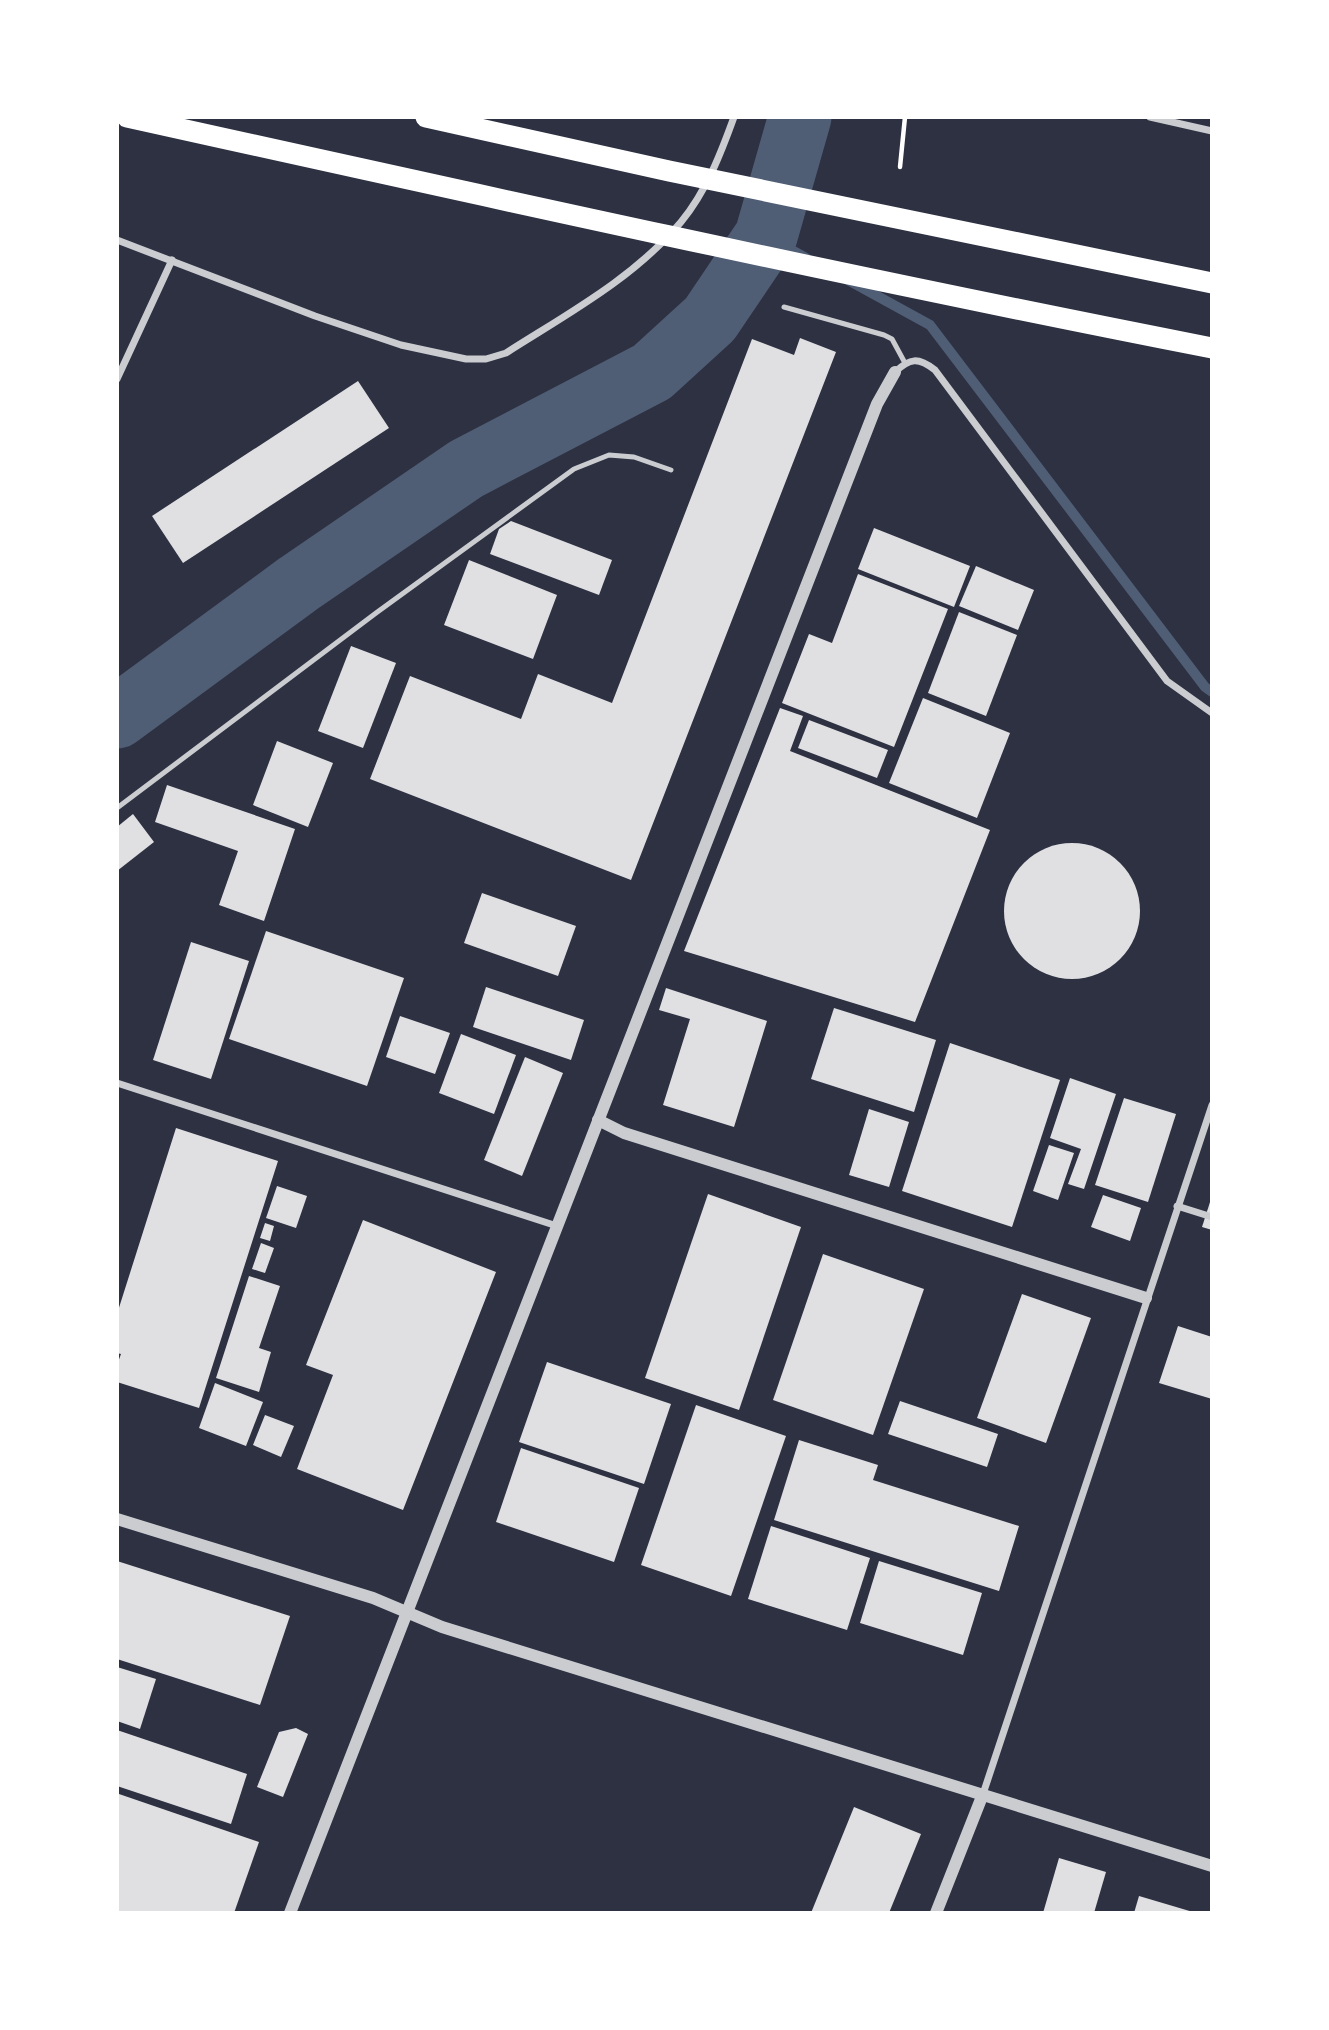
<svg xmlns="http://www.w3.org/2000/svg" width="1329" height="2030" font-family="Commissioner,sans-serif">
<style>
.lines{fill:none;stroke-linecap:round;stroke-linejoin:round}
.stream{stroke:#4f5d75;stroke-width:10}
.river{stroke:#4f5d75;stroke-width:63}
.building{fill:#e0e0e3}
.path{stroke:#fff;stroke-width:4.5}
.service{stroke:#caccd0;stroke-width:5}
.minor{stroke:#caccd0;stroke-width:7}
.tertiary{stroke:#caccd0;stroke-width:12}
.motorway{stroke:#fff;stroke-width:21}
</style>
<rect width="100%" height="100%" fill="#2d3142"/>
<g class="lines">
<g class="stream">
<polyline points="766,236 806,258"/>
<polyline points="848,280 930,325 1205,687 1212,692"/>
</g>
<polyline class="river" points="117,717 298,584 466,469 652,372 710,319 766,236 800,117"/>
</g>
<g class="building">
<polygon points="800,338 836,352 631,880 370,779 410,676 521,719 538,674 612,703 752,339 794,355"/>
<polygon points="358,381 389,428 183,563 152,516"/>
<polygon points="511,521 612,560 599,595 490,554 499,529"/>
<polygon points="874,528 970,566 954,607 858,569"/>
<polygon points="469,560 557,595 533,659 444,625"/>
<polygon points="976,566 1034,590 1018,630 959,606"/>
<polygon points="858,574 948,609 894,747 782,703 809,634 832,643"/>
<polygon points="959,612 1017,635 986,716 928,693"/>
<polygon points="351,646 396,663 363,748 318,731"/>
<polygon points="923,698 1010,733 977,818 889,783"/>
<polygon points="780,708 803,716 790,751 990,830 915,1022 684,951"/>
<polygon points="809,720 888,750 877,778 798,748"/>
<polygon points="277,741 333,763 308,827 253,805"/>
<polygon points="167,785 295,829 264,921 219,905 238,851 155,822"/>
<polygon points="133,814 154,842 117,871 117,827"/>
<circle cx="1072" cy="911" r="68"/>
<polygon points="482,893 576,926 558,976 464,943"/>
<polygon points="266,931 404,978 367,1086 229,1039"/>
<polygon points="191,942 249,961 211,1079 153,1060"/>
<polygon points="486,987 584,1020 571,1060 473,1027"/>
<polygon points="666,988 767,1021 734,1127 663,1105 690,1019 659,1010"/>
<polygon points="834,1008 936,1040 914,1112 811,1079"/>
<polygon points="400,1016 450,1033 435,1074 386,1057"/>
<polygon points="461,1034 516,1055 494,1114 439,1093"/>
<polygon points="950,1043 1060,1080 1012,1227 902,1191"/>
<polygon points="525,1057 563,1073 522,1176 484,1160"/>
<polygon points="1070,1078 1116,1094 1084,1189 1068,1184 1081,1149 1050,1138"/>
<polygon points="1124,1098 1176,1114 1148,1202 1095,1185"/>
<polygon points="869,1109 909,1122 889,1187 849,1175"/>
<polygon points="176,1128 278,1161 199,1408 117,1382 117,1365 121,1354 117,1353 117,1314"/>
<polygon points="1049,1145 1074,1153 1058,1200 1033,1191"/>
<polygon points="277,1186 307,1196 296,1228 266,1218"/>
<polygon points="708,1194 801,1227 739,1410 645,1378"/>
<polygon points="1103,1195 1141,1208 1130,1241 1091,1227"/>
<polygon points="1211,1199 1212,1199 1212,1230 1202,1227"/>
<polygon points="363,1220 496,1272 403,1510 297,1469 333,1375 306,1365"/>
<polygon points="265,1223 274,1226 270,1241 260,1238"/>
<polygon points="261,1243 274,1248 265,1273 252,1269"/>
<polygon points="823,1254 924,1289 873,1435 773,1400"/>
<polygon points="249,1276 280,1286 259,1348 271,1352 259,1392 216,1378"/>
<polygon points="1022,1294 1091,1318 1046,1443 977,1418"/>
<polygon points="1178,1326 1212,1337 1212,1399 1159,1383"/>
<polygon points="547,1362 671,1404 644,1484 519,1442"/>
<polygon points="215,1383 263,1402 246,1446 199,1428"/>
<polygon points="900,1401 998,1434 987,1467 888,1434"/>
<polygon points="696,1405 786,1436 731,1596 641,1565"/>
<polygon points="265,1415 294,1426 281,1457 253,1445"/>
<polygon points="799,1440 878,1465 873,1480 1019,1526 999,1591 774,1520"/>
<polygon points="521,1448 639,1488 614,1562 496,1522"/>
<polygon points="771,1526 870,1558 847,1630 748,1599"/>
<polygon points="117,1561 290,1616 260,1705 117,1659"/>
<polygon points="879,1561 982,1593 963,1655 860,1623"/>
<polygon points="117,1667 156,1679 140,1729 117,1721"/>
<polygon points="296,1728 308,1734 283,1797 257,1787 279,1732"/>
<polygon points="117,1730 247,1774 231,1824 117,1786"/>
<polygon points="119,1794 259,1842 234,1913 117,1913 117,1800"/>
<polygon points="854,1807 921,1834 889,1913 811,1913"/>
<polygon points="1059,1858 1106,1872 1094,1913 1043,1913"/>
<polygon points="1139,1896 1193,1912 1193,1913 1134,1913"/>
</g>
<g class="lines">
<polyline class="path" points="900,167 905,117"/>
<g class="service">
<polyline points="784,307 884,335 892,339 905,363"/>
<polyline points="117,808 376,613 574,469 609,455 634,457 671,470"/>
</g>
<g class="minor">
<polyline points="1150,117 1212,131"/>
<path d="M 117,240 L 315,316 L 401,345 L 466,359 L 486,359 L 506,353 C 567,314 633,279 681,222 C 706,192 721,153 734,117"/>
<path d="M 895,372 C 910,358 918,357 935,370 L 1167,681 L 1212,713"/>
<polyline points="117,379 172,260"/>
<polyline points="117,1083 557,1226"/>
<polyline points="1177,1206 1212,1217"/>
<polyline points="983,1794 1212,1105"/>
</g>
<g class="tertiary">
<polyline points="598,1120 624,1133 1146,1298"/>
<polyline points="117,1519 373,1598 442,1627 1212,1866"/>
<polyline points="290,1913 877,404 895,372"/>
<polyline points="936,1913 983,1794"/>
</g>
<g class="motorway">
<path d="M 127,117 C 488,197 849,277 1212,348"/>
<polyline points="426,117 669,171 1212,283"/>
</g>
</g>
<rect width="1329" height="2030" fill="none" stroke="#ffffff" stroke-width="238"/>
</svg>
